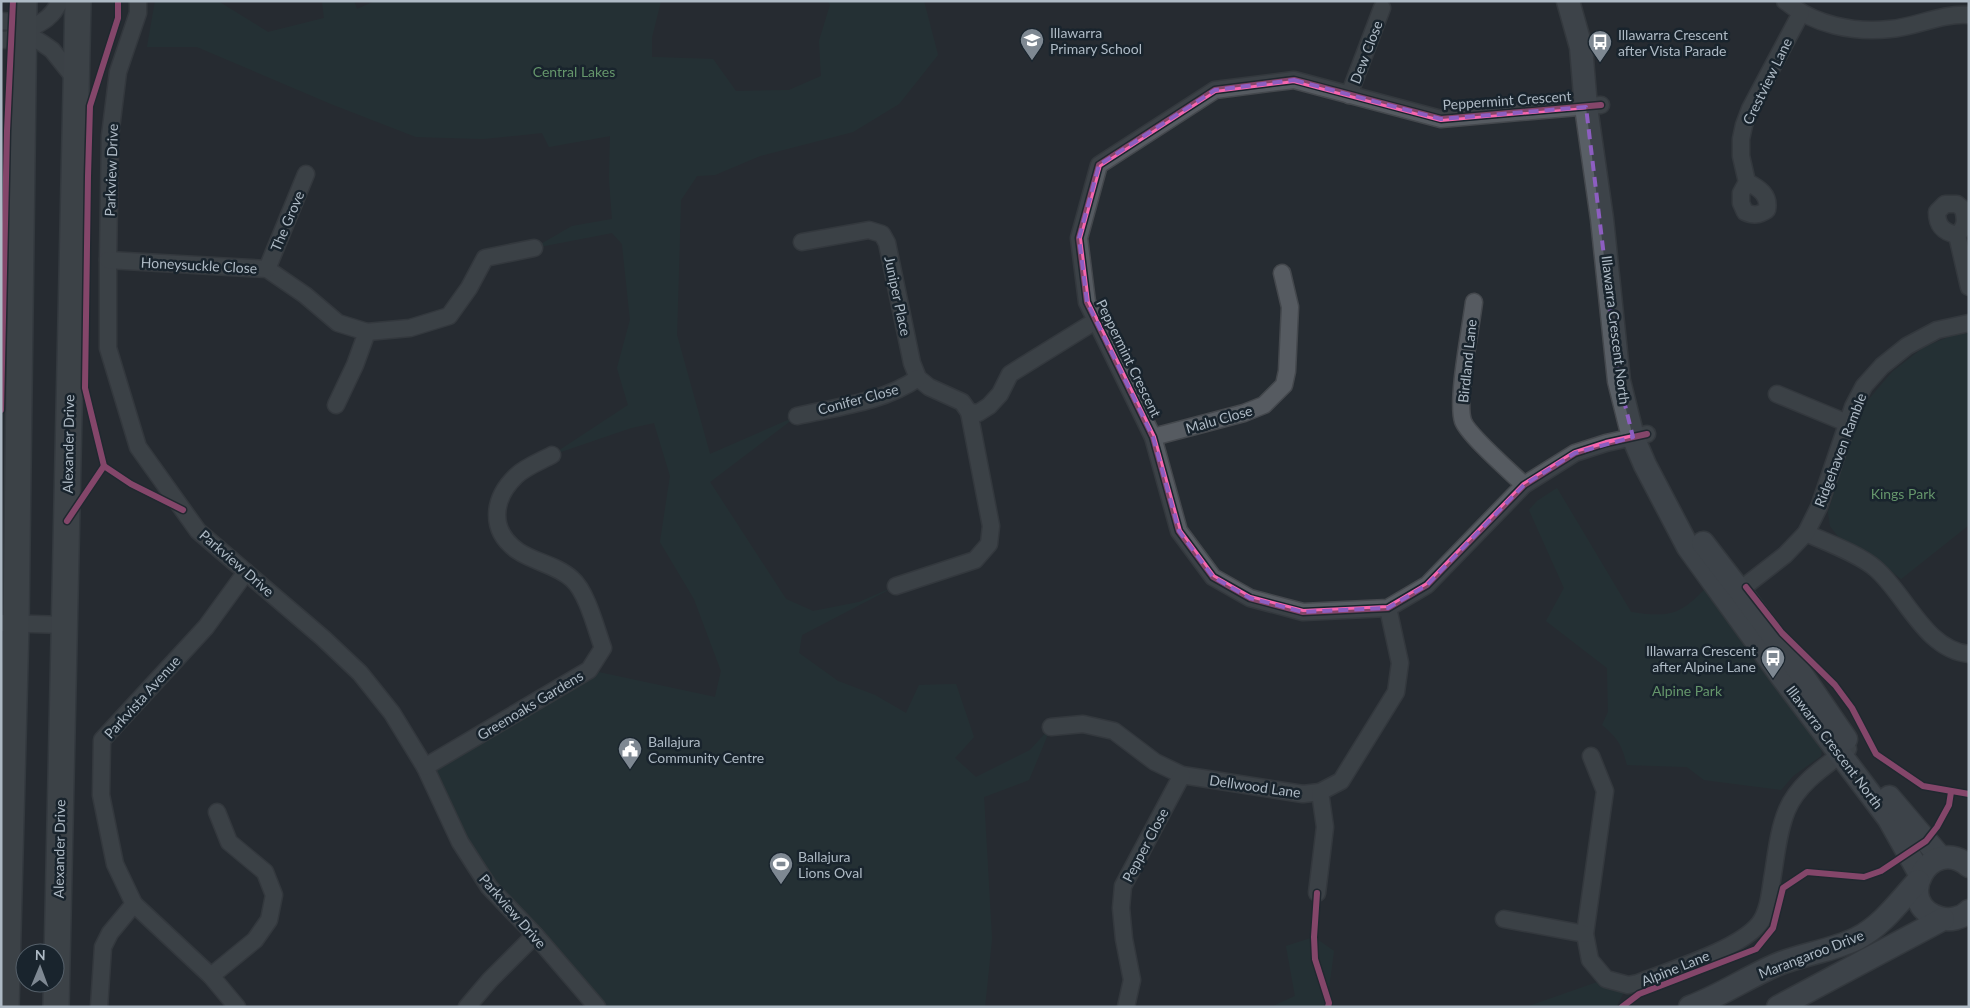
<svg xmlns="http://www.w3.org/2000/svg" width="1970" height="1008" font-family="Lato,sans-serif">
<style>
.green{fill:#233738}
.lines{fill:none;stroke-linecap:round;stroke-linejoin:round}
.minor-casing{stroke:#44484d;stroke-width:19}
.secondary-casing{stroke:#44484d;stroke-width:25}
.primary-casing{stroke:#43494f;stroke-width:28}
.minor{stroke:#565b61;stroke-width:16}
.secondary{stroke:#595f66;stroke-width:22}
.primary{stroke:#585d63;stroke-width:25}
.cycleway-casing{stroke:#19242d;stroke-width:9}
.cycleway{stroke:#f766af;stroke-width:6}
.marked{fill:none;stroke:#8d5ec1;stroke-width:4;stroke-dasharray:10 6;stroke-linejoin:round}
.labels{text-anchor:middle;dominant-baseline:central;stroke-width:5;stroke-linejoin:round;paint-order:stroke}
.poi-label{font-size:14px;fill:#aebac5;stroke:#19242d;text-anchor:start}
.street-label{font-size:14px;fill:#aebac5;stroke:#19242d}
.park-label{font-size:14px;fill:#65966b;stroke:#19242d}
</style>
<rect width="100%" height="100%" fill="#262c32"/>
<g class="green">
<polygon points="155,1 218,1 268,32 324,18 322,1 354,1 357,9 375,1 661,1 652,37 652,57 713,59 736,91 789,90 821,76 819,41 830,5 828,1 924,1 938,55 899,104 853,132 760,156 715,175 697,176 681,200 677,335 710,454 797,416 710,482 786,599 813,611 859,602 896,586 802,635 799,653 838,681 875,695 906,713 919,685 956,684 974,737 955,758 976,777 1030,750 1051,727 1029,780 984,797 992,939 985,1007 597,1007 489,887 425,767 589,670 715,697 721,671 694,599 660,542 670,476 654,423 631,428 552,455 628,405 617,368 630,320 622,244 612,233 534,248 572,226 612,219 609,179 610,136 549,147 542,133 483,139 416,137 331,104 197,47 147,47"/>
<polygon points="1969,333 1969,525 1901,579 1866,551 1840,539 1830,526 1828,512 1851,436 1864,405 1892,372 1924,347 1951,336"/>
<path d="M 1557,488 L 1631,612 C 1671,618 1680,615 1708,586 L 1823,739 L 1821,756 L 1793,776 L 1781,790 L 1704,780 L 1687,767 L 1627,765 C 1622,745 1618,738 1602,725 L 1608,712 L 1607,668 L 1546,621 L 1564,588 L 1529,510 L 1537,501 Z"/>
<polygon points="1314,937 1334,951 1329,988 1335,1007 1271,1007 1295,996 1286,946"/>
<polygon points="1606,979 1628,985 1616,1007 1526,1007"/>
</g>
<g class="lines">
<g class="minor-casing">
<g id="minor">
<polyline points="138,1 138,13 118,72 110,136 108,260 108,348 138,447 198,531 323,638 360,673 392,713 425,767 460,842 489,887 535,935 597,1007"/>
<path d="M 1785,1 C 1814,25 1854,33 1890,29 C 1917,27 1940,13 1969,15"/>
<polyline points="1,21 13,22 24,32 42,43 52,50 76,80"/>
<path d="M 1,40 C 12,40 14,37 23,32 C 40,23 51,20 60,1"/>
<polyline points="1349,95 1382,8"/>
<polyline points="1601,105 1441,119 1294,80 1215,90 1099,165 1079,238 1087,302 1153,437 1179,531 1213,577 1250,598 1303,612 1388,608 1427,585 1524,485 1575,453 1606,443 1647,434"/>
<path d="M 1747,182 C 1759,188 1770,195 1767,210 C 1759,215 1754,216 1745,212 L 1741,203 L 1741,193 L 1747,182 L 1741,156 L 1741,139 L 1744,125 L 1750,109 L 1801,13"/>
<path d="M 1945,204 L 1957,204 L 1963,209 C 1966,220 1966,227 1957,235 C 1943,232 1937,226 1937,212 Z"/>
<polyline points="1957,235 1969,287"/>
<polyline points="802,242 869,230 882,234 887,243 912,363 918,378 929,387 962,402 969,412"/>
<polyline points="108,260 267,269 305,295 338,323 367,332 410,328 449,316 469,288 485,258 534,248"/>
<polyline points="267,269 306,174"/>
<path d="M 1474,302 C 1471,327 1456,400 1463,421 C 1468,435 1512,473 1524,485"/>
<polyline points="1777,394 1847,423"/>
<polyline points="336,405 355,365 367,332"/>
<path d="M 797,416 C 837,407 884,402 918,378"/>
<polyline points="1153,437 1244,413 1264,405 1284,385 1287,371 1290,307 1282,273"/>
<path d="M 1806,533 C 1826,542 1859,554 1875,568 C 1905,593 1925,650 1969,654"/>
<polyline points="896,586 975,560 989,544 991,526 969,412 978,413 989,406 1000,394 1010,374 1097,320"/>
<polyline points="1731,597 1785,555 1806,533 1819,507 1853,407 1864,386 1882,366 1907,346 1937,330 1969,323"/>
<polyline points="1,623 65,625"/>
<polyline points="1051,727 1083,724 1114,731 1155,762 1182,775 1303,794 1320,792 1341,781 1396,692 1400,663 1388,608"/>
<path d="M 1591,756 L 1605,791 L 1585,934 L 1590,960 L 1606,979 L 1628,985 L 1638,983 C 1670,970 1738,950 1759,924 C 1768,913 1770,894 1772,880 C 1776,857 1778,831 1787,810 C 1798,783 1827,765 1848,749"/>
<path d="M 425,767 L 589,670 L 603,648 C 596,629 587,592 572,579 C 557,565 534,562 518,551 C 489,531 492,499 516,476 C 525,467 541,461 552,455"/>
<polyline points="1317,893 1325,827 1320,792"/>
<polyline points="1504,919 1585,934"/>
<polyline points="211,976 255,940 269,920 274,895 265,872 229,842 217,812"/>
<polyline points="99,1007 103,947 110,933 134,904"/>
<polyline points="237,1007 211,976 134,904 115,864 101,795 102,740 206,627 246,572"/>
<polyline points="467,1007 490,980 535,935"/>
<polyline points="1126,1007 1132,980 1124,939 1121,908 1123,886 1182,775"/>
</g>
</g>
<g class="secondary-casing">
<g id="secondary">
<polyline points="1568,1 1581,47 1586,107 1602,219 1619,381 1633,437 1645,465 1688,547 1782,677 1889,819 1920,874"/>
<polyline points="1703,543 1740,591 1800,672 1846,739"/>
<polyline points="1889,797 1941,858"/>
<path d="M 1969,866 C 1930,833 1891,904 1940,918 C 1950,921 1962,918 1969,911"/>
<path d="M 1690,1007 C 1720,996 1746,978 1776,965 C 1802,954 1831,951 1856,939 C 1882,926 1899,902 1918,881"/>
<polyline points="1778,1007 1943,919"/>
</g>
</g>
<g class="primary-casing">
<g id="primary">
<polyline points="6,1007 16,623 24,1"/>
<polyline points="56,1007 78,1"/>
</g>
</g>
<use href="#minor" class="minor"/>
<use href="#secondary" class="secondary"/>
<use href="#primary" class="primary"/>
<g class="cycleway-casing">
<g id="cycleway">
<polyline points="118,1 118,18 90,106 88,176 85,388 104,466 131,484 183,510"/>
<polyline points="1601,105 1441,119 1294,80 1215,90 1099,165 1079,238 1087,302 1153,437 1179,531 1213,577 1250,598 1303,612 1388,608 1427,585 1524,485 1575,453 1606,443 1647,434"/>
<polyline points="1,410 7,131 13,1"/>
<polyline points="67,521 104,466"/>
<polyline points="1746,587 1782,633 1835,685 1852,708 1876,754 1923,786 1969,794"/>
<polyline points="1317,893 1314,937 1315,959 1329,1003 1328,1007"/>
<polyline points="1622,1007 1639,994 1756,949 1773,928 1783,888 1807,872 1864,877 1881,871 1926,841 1937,827 1949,805 1951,792"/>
</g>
</g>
<use href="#cycleway" class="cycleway"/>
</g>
<path d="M0 0H1970V1008H0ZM 1294,80 L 1441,119 L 1586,107 L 1619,381 L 1633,437 L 1575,453 L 1524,485 L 1427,585 L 1388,608 L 1303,612 L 1250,598 L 1213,577 L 1179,531 L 1153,437 L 1087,302 L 1079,238 L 1099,165 L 1215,90 Z" fill="#262c32" fill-opacity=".55" fill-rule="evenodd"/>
<path class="marked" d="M 1294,80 L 1441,119 L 1586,107 L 1619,381 L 1633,437 L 1575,453 L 1524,485 L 1427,585 L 1388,608 L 1303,612 L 1250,598 L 1213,577 L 1179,531 L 1153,437 L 1087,302 L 1079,238 L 1099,165 L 1215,90 Z"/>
<defs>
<g id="school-pin" transform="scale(1.25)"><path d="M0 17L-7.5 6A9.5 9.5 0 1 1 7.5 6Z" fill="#7e8892" stroke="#19242d"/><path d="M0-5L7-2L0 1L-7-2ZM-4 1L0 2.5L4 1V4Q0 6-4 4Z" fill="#fff"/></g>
<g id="bus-pin" transform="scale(1.25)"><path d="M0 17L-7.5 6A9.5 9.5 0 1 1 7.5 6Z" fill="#7e8892" stroke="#19242d"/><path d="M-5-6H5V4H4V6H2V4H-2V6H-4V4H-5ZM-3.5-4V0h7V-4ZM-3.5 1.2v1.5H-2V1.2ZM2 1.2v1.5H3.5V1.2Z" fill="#fff"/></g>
<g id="civic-pin" transform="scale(1.25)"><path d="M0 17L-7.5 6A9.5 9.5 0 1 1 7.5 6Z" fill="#7e8892" stroke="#19242d"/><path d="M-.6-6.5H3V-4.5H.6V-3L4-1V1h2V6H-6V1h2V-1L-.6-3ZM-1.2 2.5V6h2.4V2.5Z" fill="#fff"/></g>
<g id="stadium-pin" transform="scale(1.25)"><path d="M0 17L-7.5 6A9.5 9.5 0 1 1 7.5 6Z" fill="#7e8892" stroke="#19242d"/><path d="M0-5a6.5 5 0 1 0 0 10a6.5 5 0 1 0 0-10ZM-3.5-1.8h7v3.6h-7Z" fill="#fff"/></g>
</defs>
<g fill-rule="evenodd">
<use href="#school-pin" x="1032" y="40"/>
<use href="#bus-pin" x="1600" y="42"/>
<use href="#bus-pin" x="1773" y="658"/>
<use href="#civic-pin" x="630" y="749"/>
<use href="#stadium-pin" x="781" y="864"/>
</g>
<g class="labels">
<g class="poi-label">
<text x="1050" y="32">Illawarra<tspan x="1050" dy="16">Primary School</tspan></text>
<text x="1618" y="34">Illawarra Crescent<tspan x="1618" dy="16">after Vista Parade</tspan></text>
<text x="1756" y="650" text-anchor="end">Illawarra Crescent<tspan x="1756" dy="16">after Alpine Lane</tspan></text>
<text x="648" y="741">Ballajura<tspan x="648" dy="16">Community Centre</tspan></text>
<text x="798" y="856">Ballajura<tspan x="798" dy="16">Lions Oval</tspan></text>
</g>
<g class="street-label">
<text transform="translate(1366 52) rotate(-69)">Dew Close</text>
<text transform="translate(1767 81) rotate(-64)">Crestview Lane</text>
<text transform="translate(1507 100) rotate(-4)">Peppermint Crescent</text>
<text transform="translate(111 170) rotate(-88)">Parkview Drive</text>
<text transform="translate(287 221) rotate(-67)">The Grove</text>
<text transform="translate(199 265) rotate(3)">Honeysuckle Close</text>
<text transform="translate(898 296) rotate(78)">Juniper Place</text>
<text transform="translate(1616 330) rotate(83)">Illawarra Crescent North</text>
<text transform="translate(1129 358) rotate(64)">Peppermint Crescent</text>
<text transform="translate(1467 361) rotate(-84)">Birdland Lane</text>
<text transform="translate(858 399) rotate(-15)">Conifer Close</text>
<text transform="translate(1219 419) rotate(-16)">Malu Close</text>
<text transform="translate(68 444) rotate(-89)">Alexander Drive</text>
<text transform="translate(1840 450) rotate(-69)">Ridgehaven Ramble</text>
<text transform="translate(237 563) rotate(41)">Parkview Drive</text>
<text transform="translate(142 697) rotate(-48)">Parkvista Avenue</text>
<text transform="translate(530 705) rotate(-31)">Greenoaks Gardens</text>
<text transform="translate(1835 747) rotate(53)">Illawarra Crescent North</text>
<text transform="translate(1255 786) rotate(8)">Dellwood Lane</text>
<text transform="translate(1145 845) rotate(-62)">Pepper Close</text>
<text transform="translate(59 849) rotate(-89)">Alexander Drive</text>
<text transform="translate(513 911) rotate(49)">Parkview Drive</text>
<text transform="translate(1811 954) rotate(-21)">Marangaroo Drive</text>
<text transform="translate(1675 968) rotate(-22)">Alpine Lane</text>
</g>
<g class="park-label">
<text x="574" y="71">Central Lakes</text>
<text x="1903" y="493">Kings Park</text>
<text x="1687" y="690">Alpine Park</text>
</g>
</g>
<rect width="1970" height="1008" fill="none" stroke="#aebac5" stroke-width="5"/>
<g transform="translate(40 968) rotate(1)"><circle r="24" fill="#19242d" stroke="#55606a"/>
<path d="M0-4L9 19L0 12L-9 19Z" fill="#7e8892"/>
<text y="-8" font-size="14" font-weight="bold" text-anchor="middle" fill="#aebac5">N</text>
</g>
</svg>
